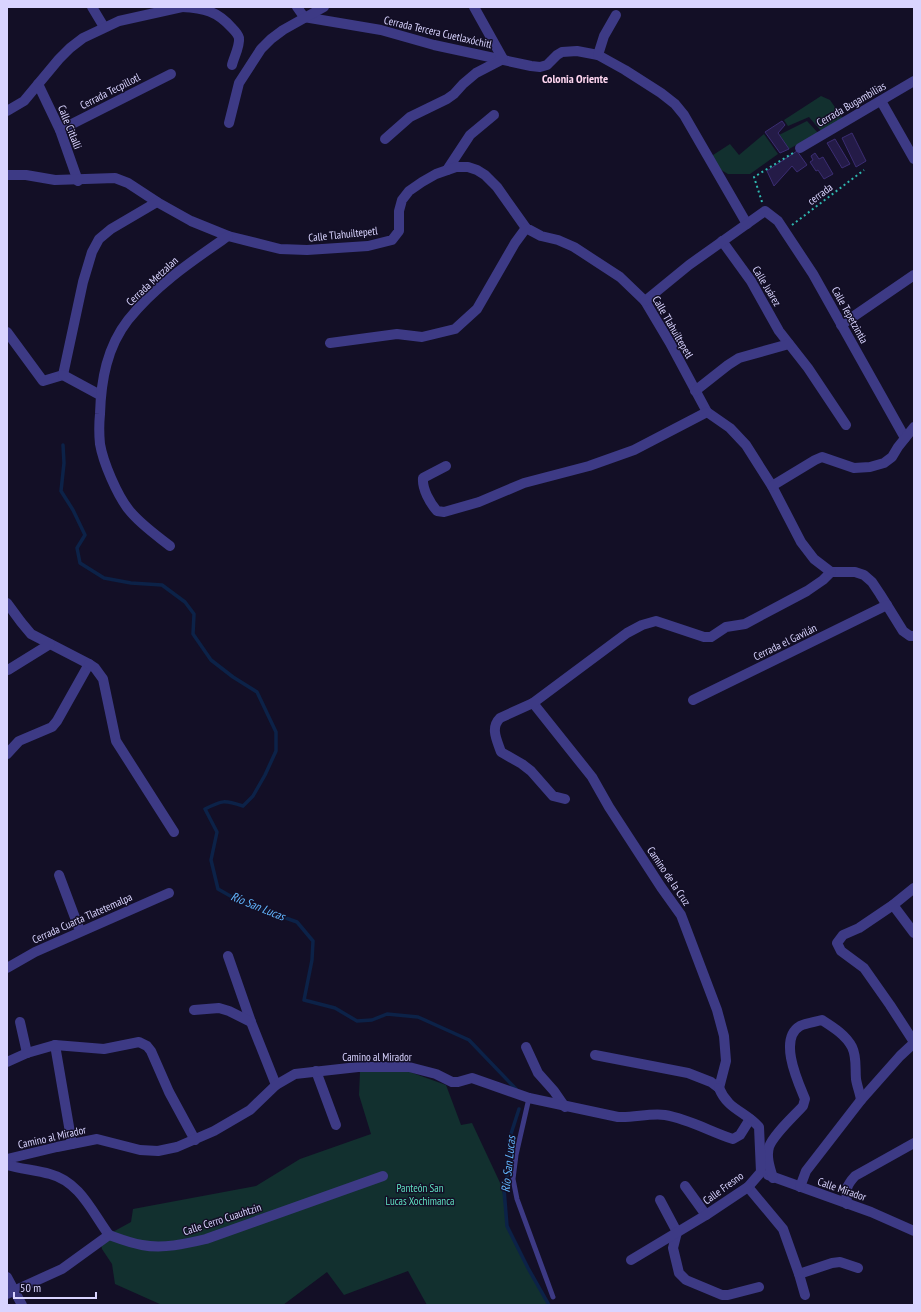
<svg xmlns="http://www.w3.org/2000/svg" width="921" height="1312" font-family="'PT Sans Narrow',sans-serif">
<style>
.green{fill:#12302f}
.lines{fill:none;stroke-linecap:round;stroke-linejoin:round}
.stream{stroke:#0c2248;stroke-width:3.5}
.building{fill:#241b47;stroke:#3b2d73}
.path{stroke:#2fb8b0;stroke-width:2;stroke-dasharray:2 3;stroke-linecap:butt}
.service{stroke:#3d3a85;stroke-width:5}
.minor{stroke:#3d3a85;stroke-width:10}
.tertiary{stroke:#3d3a85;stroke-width:10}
.labels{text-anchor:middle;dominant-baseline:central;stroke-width:3;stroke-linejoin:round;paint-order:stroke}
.street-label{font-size:11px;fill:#d9d4ff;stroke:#130f26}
.park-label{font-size:11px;fill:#5fe0c0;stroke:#130f26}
.neighbourhood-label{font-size:12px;font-weight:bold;fill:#ffd6f0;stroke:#130f26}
.water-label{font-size:12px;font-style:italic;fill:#62b6ff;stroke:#130f26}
</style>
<rect width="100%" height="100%" fill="#130f26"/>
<g class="green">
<polygon points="821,96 830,100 843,119 822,132 809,117 788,126 784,120"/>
<polygon points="807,121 818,133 789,149 779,135"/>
<polygon points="764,134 778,154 750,174 728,174 716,167 710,157 730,144 739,155"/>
<polygon points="407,1071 446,1085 461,1125 472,1123 502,1187 507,1226 549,1305 427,1305 408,1271 344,1295 327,1272 283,1305 162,1305 115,1284 112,1264 102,1249 100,1239 131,1222 133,1209 256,1186 300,1159 371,1134 359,1095 360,1072"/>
</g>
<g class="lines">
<g class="stream">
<path d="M 63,445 L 64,463 L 61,491 L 73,510 L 85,535 L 77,548 L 80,563 L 104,578 L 131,583 L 162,585 L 185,602 L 194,614 L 193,634 L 211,660 L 233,677 L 257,692 L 276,732 L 276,751 L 265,775 L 253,796 L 243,806 C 224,800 223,800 205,809 L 217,832 L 211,860 L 218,889 L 241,902 L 297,922 L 313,941 L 312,960 L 304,1000 L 335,1008 L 357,1021 L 372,1020 L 387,1014 L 418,1017 L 469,1040 L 516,1089"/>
<polyline points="519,1109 509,1140 510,1164 504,1189 507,1226 528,1268 549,1305"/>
</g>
</g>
<g class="building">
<polygon points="782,121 785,125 778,133 789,149 780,153 765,132"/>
<polygon points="852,133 866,161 856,167 842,138"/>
<polygon points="835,139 850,164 842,168 827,143"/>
<polygon points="797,151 807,165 797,172 792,166 774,186 767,171"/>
<polygon points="815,153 819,159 823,157 833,174 824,179 818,170 816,171 810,162 813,160 811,156"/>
</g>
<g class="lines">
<g class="path">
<polyline points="762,202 754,177 793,153"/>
<polyline points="792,225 864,170"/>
</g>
<polyline class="service" points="529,1098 516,1155 513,1179 517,1199 553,1297"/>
<g class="minor">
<polyline points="92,7 104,27"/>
<path d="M 182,7 C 204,8 217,11 232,28 C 235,31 238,34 239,38 C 240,46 234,57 232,65"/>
<polyline points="297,7 304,17 381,30 434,45 531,66 540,67 547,65 557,55 562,52 577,51 598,55 625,70 661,93 675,104 684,115 747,224"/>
<polyline points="598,55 604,36 616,15"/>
<polyline points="38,84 60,130 78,181"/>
<polyline points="881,101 914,159"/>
<polyline points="229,123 239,83 261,49 271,39 283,30 324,7"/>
<polyline points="60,130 171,74"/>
<polyline points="385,139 410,117 447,99 454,94 463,84 476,73 503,59 474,7"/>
<polyline points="800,148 914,81"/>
<polyline points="447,170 470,135 494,115"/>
<polyline points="7,175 26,175 55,180 115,178 128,183 157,202 191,221 228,236 280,249 307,250 368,246 392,240 399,231 399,211 402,200 409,191 422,182 436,174 456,167 468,167 477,170 485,175 497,187 526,228 541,236 558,240 574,247 620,277 645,301 670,343 707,412 730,428 746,445 772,486 801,542 814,559 831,572 855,572 864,575 872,582 880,594 903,631 910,636 914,636"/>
<polyline points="722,241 751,281 779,331 808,368 846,425"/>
<polyline points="645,301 689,265 765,211 778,221 813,274 905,438"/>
<polyline points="841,325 914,275"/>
<polyline points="7,332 43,381 63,375"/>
<polyline points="330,343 397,334 422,337 455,329 477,309 515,243 526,228"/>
<polyline points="63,375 83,282 92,252 99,239 111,229 157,202"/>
<polyline points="63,375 100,395"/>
<polyline points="695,391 728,365 739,358 789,344"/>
<path d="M 446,466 L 423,478 C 422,489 430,503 437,511 L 444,512 L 479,502 L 524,483 L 589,466 L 634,450 L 707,412"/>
<polyline points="772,486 815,460 822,457 854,468 870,467 884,463 892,457 898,447 914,427"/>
<path d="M 170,546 C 156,535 140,524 129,510 C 117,495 103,462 100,444 C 99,434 99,424 100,414 C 101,380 107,347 128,320 C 156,285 192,261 228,236"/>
<polyline points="7,603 21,622 31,634 89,664 57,721 52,727 19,741 7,754"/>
<polyline points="89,664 95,668 103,679 116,741 174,832"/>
<polyline points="8,670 50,644"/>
<polyline points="693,700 887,605"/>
<polyline points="533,703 592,777 609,807 661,887 681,915 717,1010 724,1036 726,1061 719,1088"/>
<path d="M 565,799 L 553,796 L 531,771 L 522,764 L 501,752 C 497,740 490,728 500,718 L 533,703 L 627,633 L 642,625 L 656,621 L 704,637 L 711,637 L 726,627 L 745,624 L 807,591 L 823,580 L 831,572"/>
<polyline points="59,875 80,931"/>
<polyline points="914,888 893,905 859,928 843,935 837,943 841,951 864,968 890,1005 914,1042"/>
<polyline points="893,905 914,933"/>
<polyline points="228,956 251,1022 276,1085"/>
<polyline points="7,968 35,952 169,893"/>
<polyline points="194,1010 219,1008 229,1011 251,1022"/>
<polyline points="20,1022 27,1053"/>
<polyline points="55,1045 72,1144"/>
<polyline points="526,1047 538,1073 554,1091 565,1107"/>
<polyline points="595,1055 688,1073 711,1082 719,1088"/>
<polyline points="7,1062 27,1053 55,1045 104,1049 139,1042 147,1046 151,1051 169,1092 195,1140"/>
<polyline points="316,1071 336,1125"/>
<path d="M 7,1159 L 57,1147 L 97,1139 L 140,1150 L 158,1151 L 177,1147 L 214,1131 L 250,1110 L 276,1085 L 295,1074 L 358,1067 L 409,1067 L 436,1074 L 452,1082 L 458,1082 L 472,1078 L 529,1098 L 618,1117 C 634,1118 649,1113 665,1115 C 689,1119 711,1132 733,1139 L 740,1135 L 750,1119"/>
<path d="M 7,1165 C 21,1169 36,1170 50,1174 C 80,1182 92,1212 109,1235"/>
<polyline points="768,1175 871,1212 914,1231"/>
<path d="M 773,1178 C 770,1168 766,1157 769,1147 C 773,1135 794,1116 803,1106 L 805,1099 C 798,1082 778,1039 800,1026 C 806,1023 815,1022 822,1020 C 833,1027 846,1035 852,1047 C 857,1057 855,1068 856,1079 C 857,1086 860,1093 861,1100"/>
<polyline points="685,1186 706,1215"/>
<polyline points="748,1187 783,1229 799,1274 805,1295"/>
<polyline points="800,1187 806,1171 861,1100 900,1056 914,1043"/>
<polyline points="660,1200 677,1232"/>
<path d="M 847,1204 C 846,1190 845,1187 855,1176 L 914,1143"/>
<polyline points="677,1232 673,1248 679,1273 686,1280 722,1295 728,1295 759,1287"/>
<path d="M 631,1260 L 706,1215 L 748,1187 L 761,1172 L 759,1127 C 745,1111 728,1110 719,1088"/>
<polyline points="799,1274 832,1263 840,1262 858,1268"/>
<polyline points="7,1277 22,1305"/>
<path d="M 7,1294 L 62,1269 L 109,1235 C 120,1239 130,1243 142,1245 C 163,1249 185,1244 206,1239 L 383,1176"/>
</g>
<polyline class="tertiary" points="7,111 24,101 59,59 70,48 83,38 119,21 182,7"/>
</g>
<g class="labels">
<g class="street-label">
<text transform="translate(438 32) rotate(13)">Cerrada Tercera Cuetlaxóchitl</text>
<text transform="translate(110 91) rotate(-27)">Cerrada Tecpillotl</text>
<text transform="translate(851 104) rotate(-30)">Cerrada Bugambilias</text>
<text transform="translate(70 127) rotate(68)">Calle Citlalli</text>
<text transform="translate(820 194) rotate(-37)">cerrada</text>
<text transform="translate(343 234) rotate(-6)">Calle Tlahuiltepetl</text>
<text transform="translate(152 281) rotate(-43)">Cerrada Metzalan</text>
<text transform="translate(767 286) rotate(59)">Calle Juárez</text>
<text transform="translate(850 315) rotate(61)">Calle Tepetzintla</text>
<text transform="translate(673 327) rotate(60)">Calle Tlahuiltepetl</text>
<text transform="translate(785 642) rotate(-26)">Cerrada el Gavilán</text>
<text transform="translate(669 876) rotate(56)">Camino de la Cruz</text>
<text transform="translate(82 918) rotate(-24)">Cerrada Cuarta Tlatetemalpa</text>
<text x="377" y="1057">Camino al Mirador</text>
<text transform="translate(52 1137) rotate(-13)">Camino al Mirador</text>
<text transform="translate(723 1188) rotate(-36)">Calle Fresno</text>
<text transform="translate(842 1189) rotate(19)">Calle Mirador</text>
<text transform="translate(222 1219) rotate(-18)">Calle Cerro Cuauhtzin</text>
</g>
<g class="park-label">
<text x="420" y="1188">Panteón San<tspan x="420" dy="13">Lucas Xochimanca</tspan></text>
</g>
<g class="neighbourhood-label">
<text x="575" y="78">Colonia Oriente</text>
</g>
<g class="water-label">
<text transform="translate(258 906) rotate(22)">Río San Lucas</text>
<text transform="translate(508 1164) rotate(-84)">Río San Lucas</text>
</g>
</g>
<rect width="921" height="1312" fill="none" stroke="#d9d4ff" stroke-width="16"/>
<path d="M14 1292v6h82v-6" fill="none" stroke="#d9d4ff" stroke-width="2"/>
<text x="20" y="1292" font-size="12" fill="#d9d4ff" stroke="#130f26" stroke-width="3" paint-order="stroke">50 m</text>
</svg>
